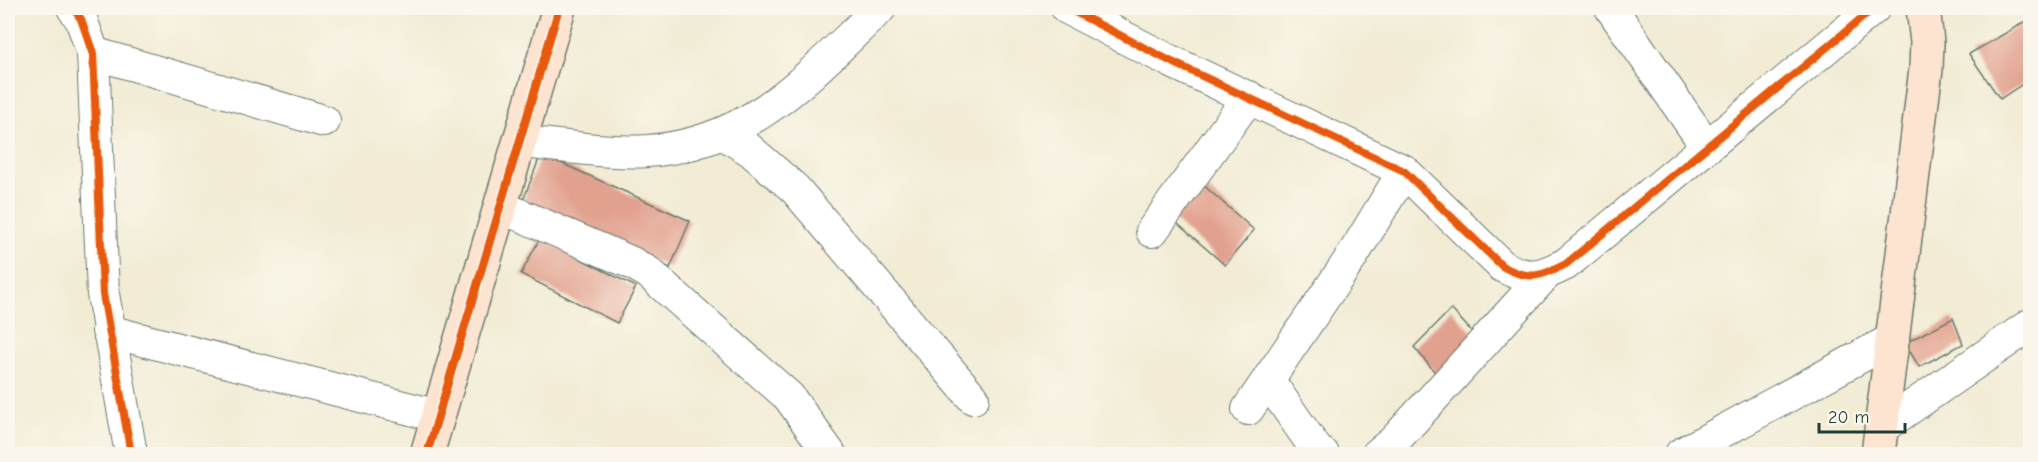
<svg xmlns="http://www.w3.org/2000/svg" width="2038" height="462" font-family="'Comic Neue',sans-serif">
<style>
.building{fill:#e2a18e}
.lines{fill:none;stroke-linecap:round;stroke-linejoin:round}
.street-casing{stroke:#697a6c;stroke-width:34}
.secondary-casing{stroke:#697a6c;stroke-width:36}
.street{stroke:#fff;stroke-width:32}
.secondary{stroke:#fde4d1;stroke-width:33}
.cycleway-casing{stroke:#fbf7ec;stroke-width:11}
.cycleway{stroke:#e8590c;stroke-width:8}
</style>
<rect width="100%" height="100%" fill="#fbf7ec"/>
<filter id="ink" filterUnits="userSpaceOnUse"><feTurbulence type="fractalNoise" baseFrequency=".0167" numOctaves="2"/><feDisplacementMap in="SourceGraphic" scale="12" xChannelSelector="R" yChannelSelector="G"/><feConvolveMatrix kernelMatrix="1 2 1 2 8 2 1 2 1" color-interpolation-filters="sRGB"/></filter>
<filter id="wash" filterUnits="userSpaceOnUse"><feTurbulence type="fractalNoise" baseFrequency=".008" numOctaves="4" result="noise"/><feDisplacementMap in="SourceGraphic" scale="24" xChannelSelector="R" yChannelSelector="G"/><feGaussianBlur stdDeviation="1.35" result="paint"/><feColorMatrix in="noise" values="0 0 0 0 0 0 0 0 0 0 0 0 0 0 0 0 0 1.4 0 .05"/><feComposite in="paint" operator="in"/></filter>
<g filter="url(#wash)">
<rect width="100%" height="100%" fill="#f2ecd5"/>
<g id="blocks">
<g class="building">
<polygon points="2030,19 2030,79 2000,99 1969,54"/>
<polygon points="541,154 690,221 670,268 522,203"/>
<polygon points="1201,183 1254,230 1225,265 1171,218"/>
<polygon points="540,238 636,287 617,323 521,274"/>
<polygon points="1451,309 1477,337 1439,377 1414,347"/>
<polygon points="1953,318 1963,344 1919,367 1905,343"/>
</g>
</g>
</g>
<g filter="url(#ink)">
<use href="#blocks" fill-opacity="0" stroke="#697a6c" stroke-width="1.5"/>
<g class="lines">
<g class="street-casing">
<g id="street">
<polyline points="73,8 81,19 93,53 103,294 131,454"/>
<path d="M 1067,8 L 1170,61 L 1404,171 L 1502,266 C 1529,281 1540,277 1566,264 L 1874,8"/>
<polyline points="1611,8 1707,147"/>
<polyline points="93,53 324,121"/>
<polyline points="724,134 750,150 795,189 973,398"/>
<path d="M 520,142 C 558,145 611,154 648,151 C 753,143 809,75 880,8"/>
<polyline points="501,207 632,263 649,273 789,397 830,454"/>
<polyline points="1152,231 1249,97"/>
<polyline points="108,331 438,416"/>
<polyline points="1268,380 1318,452 1323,454"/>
<polyline points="1248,409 1351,258 1404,171"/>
<polyline points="1881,428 2030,325"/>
<polyline points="1378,454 1394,441 1545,275"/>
<polyline points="1681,454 1893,339"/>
</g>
</g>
<g class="secondary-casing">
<g id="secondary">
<polyline points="427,454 559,8"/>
<polyline points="1878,454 1926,69 1927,42 1923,8"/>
</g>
</g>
<use href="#street" class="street"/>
<use href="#secondary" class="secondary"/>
<g class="cycleway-casing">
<g id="cycleway">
<polyline points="73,8 81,19 93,53 103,294 131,454"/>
<path d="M 1067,8 L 1170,61 L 1404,171 L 1502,266 C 1529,281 1540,277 1566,264 L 1874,8"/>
<polyline points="427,454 559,8"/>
</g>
</g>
<use href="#cycleway" class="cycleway"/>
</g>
</g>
<rect width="2038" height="462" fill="none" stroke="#fbf7ec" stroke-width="30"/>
<path d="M1819 423v9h86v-9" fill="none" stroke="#1f3d34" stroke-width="3"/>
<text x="1828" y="423" font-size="18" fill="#1f3d34" stroke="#fbf7ec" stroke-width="4.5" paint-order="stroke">20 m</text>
</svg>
